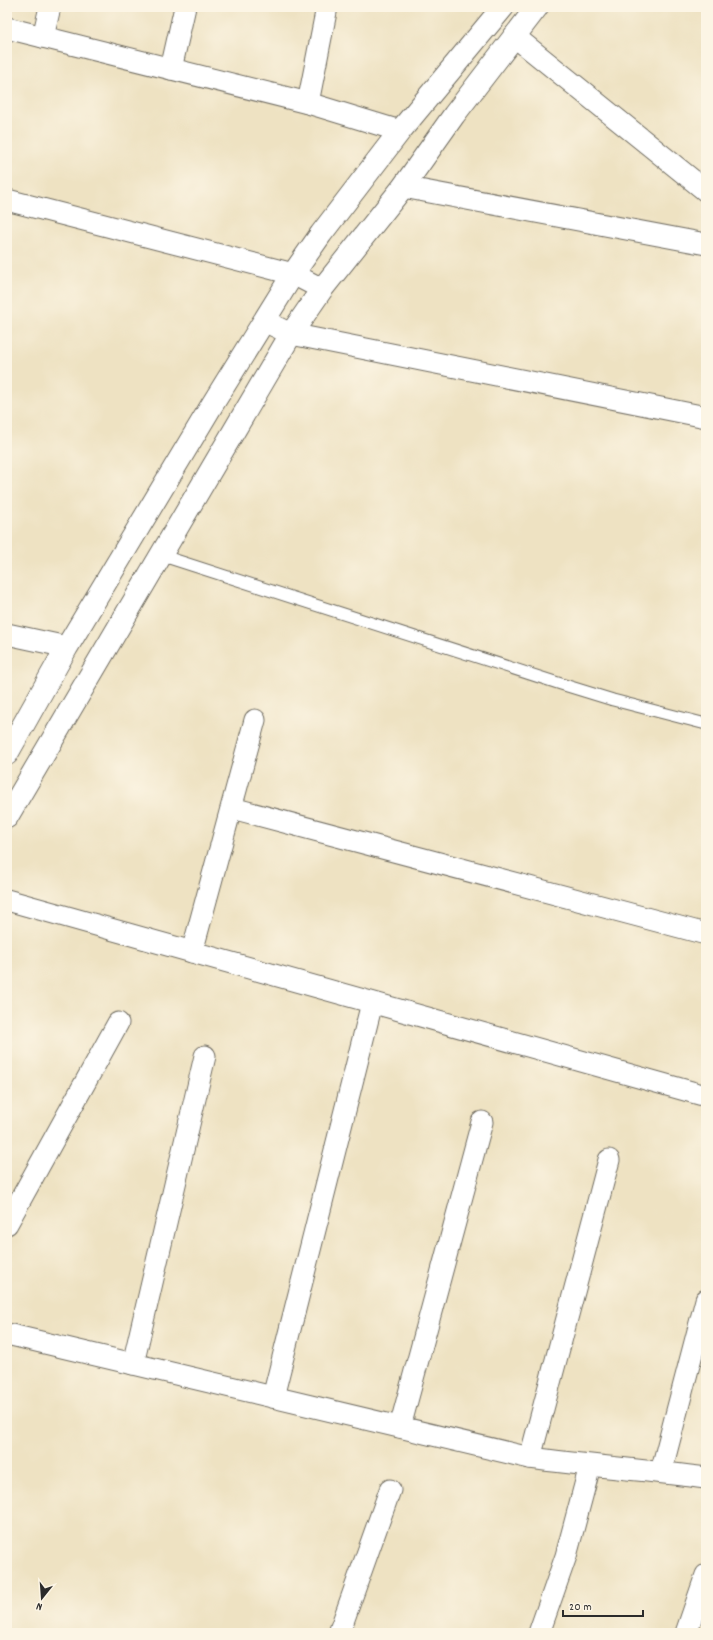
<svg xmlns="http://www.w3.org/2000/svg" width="713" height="1640" font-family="Dekko,sans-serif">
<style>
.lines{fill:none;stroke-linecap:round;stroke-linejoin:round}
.service-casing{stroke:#6f6b60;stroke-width:13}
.minor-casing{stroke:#6f6b60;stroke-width:23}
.tertiary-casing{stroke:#6f6b60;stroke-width:24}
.service{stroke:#fff;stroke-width:11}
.minor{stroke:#fff;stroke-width:21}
.tertiary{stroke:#fff;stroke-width:22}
</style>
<rect width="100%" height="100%" fill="#fcf5e5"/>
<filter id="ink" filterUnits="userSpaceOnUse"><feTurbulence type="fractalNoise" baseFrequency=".025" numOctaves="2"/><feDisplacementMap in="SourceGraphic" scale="8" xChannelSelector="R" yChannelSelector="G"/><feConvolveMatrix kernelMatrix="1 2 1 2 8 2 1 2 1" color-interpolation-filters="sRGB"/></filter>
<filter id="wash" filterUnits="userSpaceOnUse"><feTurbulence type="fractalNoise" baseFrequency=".012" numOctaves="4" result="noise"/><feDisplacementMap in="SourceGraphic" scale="16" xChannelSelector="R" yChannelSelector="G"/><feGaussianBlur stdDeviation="0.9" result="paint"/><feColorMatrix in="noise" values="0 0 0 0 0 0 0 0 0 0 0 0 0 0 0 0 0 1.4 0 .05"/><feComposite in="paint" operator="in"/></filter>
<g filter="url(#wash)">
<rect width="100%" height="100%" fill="#eee2c2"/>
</g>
<g filter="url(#ink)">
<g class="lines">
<g class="service-casing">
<polyline id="service" points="160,555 561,684 613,700 706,724"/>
</g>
<g class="minor-casing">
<g id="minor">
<polyline points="7,28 308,103 400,131"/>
<polyline points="514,36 706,191"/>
<polyline points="43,37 50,7"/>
<polyline points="171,69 185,7"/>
<polyline points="308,103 327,7"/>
<polyline points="403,187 706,244"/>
<polyline points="7,200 293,274 322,289"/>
<polyline points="264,321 291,334 706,417"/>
<polyline points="7,634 67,647"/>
<polyline points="232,808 706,934"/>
<polyline points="7,900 706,1096"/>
<polyline points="192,952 255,720"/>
<polyline points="7,1224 118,1023"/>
<path d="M 7,1334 L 530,1458 C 589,1466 647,1470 706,1478"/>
<polyline points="133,1364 205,1056"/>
<polyline points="273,1397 372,1003"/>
<polyline points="400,1427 482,1122"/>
<polyline points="530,1458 609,1160"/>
<polyline points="661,1472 706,1300"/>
<polyline points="339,1633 390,1490"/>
<polyline points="539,1633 566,1556 590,1466"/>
<polyline points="686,1633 706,1575"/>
</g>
</g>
<g class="tertiary-casing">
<g id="tertiary">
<polyline points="7,754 67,647 212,405 293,274 321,234 400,131 503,7"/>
<polyline points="7,817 291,334 322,289 403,187 454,115 537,7"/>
</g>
</g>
<use href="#service" class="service"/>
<use href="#minor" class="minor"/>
<use href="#tertiary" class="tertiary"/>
</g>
</g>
<rect width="713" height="1640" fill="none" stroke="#fcf5e5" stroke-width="24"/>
<g transform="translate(42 1598) rotate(197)" stroke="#fcf5e5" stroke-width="3" paint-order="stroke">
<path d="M0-3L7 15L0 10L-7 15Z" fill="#2b2b2b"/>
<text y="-6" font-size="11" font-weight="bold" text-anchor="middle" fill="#2b2b2b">N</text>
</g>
<path d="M563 1610v6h80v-6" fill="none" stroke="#2b2b2b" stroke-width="2"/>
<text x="569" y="1610" font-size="12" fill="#2b2b2b" stroke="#fcf5e5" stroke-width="3" paint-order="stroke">20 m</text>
</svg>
